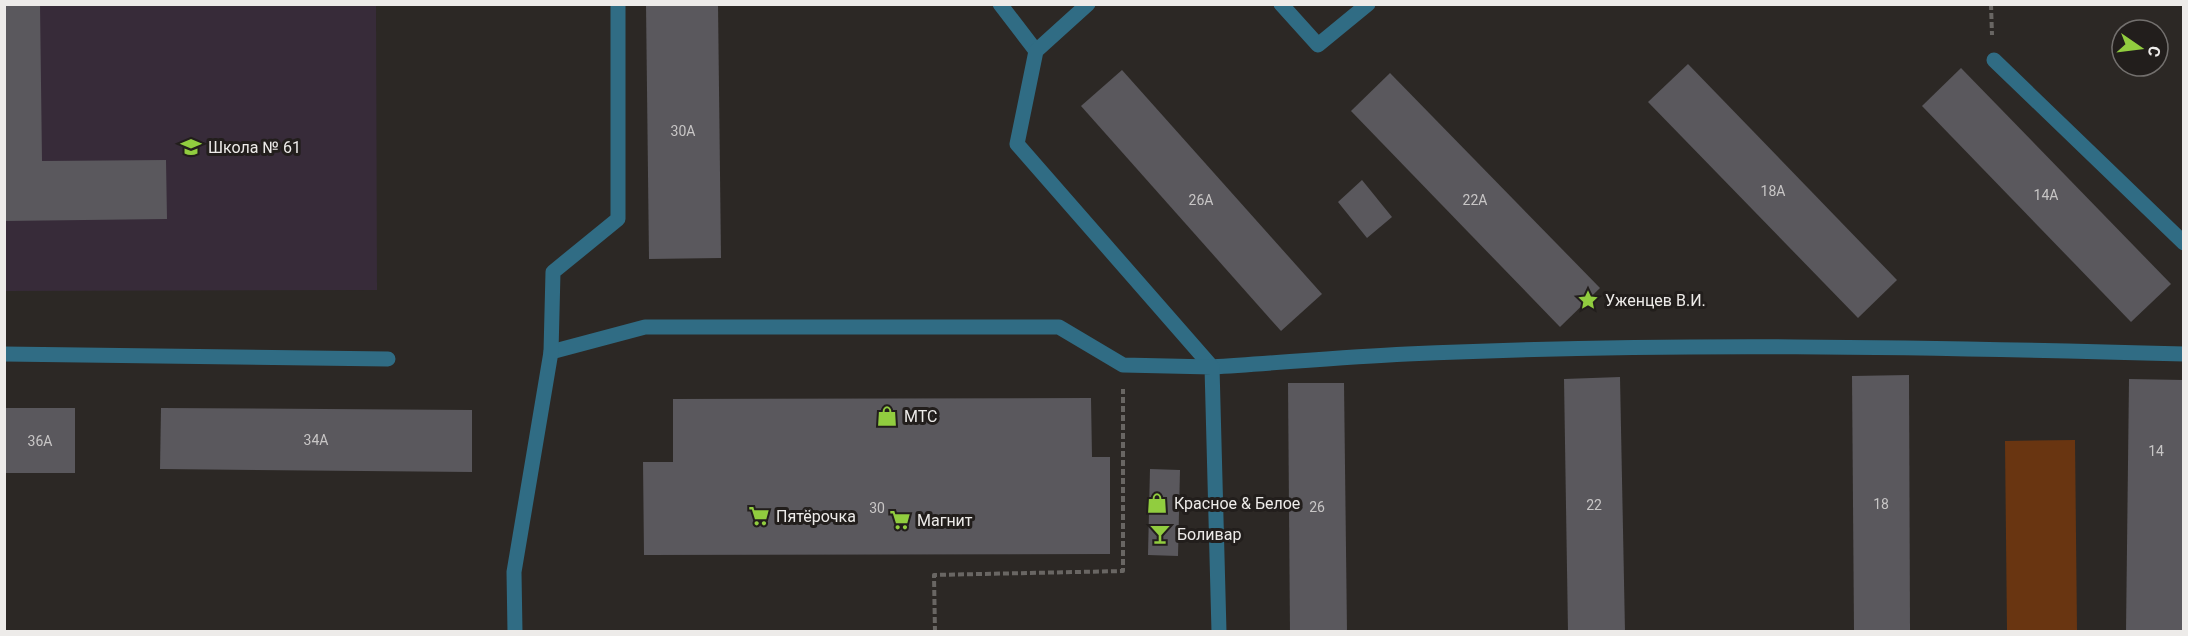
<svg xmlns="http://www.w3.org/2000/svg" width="2188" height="636" font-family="Roboto,sans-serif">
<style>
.education{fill:#372b39}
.green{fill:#693511}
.building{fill:#5a585d}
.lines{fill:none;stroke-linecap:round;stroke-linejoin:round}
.path{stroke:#696663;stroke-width:4;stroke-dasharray:6 3;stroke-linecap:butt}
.lane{stroke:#306c84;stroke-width:15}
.labels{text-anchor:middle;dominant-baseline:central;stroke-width:6;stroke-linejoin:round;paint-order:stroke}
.number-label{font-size:14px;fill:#c8c6c6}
.poi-label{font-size:16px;fill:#edebe9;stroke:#221e1c;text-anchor:start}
</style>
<rect width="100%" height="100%" fill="#2c2825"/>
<polygon class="education" points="4,5 376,5 377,290 5,291"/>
<polygon class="green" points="2075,440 2077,631 2007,631 2005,441"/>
<g class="building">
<polygon points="4,4 40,4 42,161 166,160 167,219 4,221"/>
<polygon points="646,4 718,4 721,258 649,259"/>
<polygon points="1688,64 1897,280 1858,318 1648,102"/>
<polygon points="1961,68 2171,284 2131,322 1922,106"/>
<polygon points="1122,70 1322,294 1281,331 1081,106"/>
<polygon points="1390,73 1600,288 1560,327 1351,111"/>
<polygon points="1362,180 1392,217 1367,238 1338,202"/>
<polygon points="1909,375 1910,632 1854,632 1852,376"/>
<polygon points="1620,377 1625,632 1568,632 1564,379"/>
<polygon points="2129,379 2184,380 2182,632 2126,632"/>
<polygon points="1288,383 1344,383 1347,632 1290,632"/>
<polygon points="1091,398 1092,457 1110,457 1110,554 644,555 643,462 673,462 673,399"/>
<rect x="4" y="408" width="71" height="65"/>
<polygon points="161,408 472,410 472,472 160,469"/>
<polygon points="1150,469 1180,470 1178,556 1148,555"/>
</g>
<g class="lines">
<g class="path">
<polyline points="1991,4 1992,35"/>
<polyline points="935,632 934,575 1123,571 1123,389"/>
</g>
<g class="lane">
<polyline points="1000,4 1036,51"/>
<path d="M 1088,4 L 1036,51 L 1017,144 L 1212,367 C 1277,363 1342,357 1407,354 C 1666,342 1925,347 2184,354"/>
<polyline points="1281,4 1318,45 1368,4"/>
<polyline points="1994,60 2184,243"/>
<polyline points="551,352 645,327 1059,327 1123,365 1212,367 1219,632"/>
<polyline points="4,354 388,359"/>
<polyline points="515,632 514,572 551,352 553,272 618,219 618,4"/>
</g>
</g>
<defs>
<g id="school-bare" transform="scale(1.62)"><path d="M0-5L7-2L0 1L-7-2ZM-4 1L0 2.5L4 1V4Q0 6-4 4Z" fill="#91cd3f" stroke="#221e1c" stroke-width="2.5" paint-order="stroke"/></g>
<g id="sight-bare" transform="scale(1.62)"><path d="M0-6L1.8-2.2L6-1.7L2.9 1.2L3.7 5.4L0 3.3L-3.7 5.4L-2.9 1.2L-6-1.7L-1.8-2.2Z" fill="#91cd3f" stroke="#221e1c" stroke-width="2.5" paint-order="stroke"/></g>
<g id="shop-bare" transform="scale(1.62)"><path d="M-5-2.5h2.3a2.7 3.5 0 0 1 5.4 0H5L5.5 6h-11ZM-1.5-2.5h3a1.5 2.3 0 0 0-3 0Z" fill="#91cd3f" stroke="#221e1c" stroke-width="2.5" paint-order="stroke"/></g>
<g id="supermarket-bare" transform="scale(1.62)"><path d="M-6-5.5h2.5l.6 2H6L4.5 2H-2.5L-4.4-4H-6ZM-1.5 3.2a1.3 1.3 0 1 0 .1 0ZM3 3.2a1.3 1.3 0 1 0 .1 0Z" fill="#91cd3f" stroke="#221e1c" stroke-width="2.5" paint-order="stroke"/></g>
<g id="bar-bare" transform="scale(1.62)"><path d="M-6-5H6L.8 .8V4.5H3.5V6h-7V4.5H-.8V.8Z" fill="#91cd3f" stroke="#221e1c" stroke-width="2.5" paint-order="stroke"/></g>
</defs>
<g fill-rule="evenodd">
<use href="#school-bare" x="191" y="147"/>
<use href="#sight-bare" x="1588" y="300"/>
<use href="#shop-bare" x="887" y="416"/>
<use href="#shop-bare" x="1157" y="503"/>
<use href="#supermarket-bare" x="759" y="516"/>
<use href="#supermarket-bare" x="900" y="520"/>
<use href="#bar-bare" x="1160" y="534"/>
</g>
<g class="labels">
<g class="number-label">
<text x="683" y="131">30А</text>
<text x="1773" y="191">18А</text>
<text x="2046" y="195">14А</text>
<text x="1201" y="200">26А</text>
<text x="1475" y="200">22А</text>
<text x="316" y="440">34А</text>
<text x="40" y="441">36А</text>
<text x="2156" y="451">14</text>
<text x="1881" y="504">18</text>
<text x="1594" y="505">22</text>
<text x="1317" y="507">26</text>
<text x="877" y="508">30</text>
</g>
<g class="poi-label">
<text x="208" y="147">Школа № 61</text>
<text x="1605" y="300">Уженцев В.И.</text>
<text x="904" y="416">МТС</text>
<text x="1174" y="503">Красное &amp; Белое</text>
<text x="776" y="516">Пятёрочка</text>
<text x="917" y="520">Магнит</text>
<text x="1177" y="534">Боливар</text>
</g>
</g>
<rect width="2188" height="636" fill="none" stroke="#edebe9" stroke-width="12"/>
<g transform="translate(2140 48) rotate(104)"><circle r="28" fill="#221e1c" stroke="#73706e" stroke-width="1.5"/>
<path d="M0-4.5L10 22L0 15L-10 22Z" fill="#91cd3f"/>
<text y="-9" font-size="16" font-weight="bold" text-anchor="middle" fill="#edebe9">С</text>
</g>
</svg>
